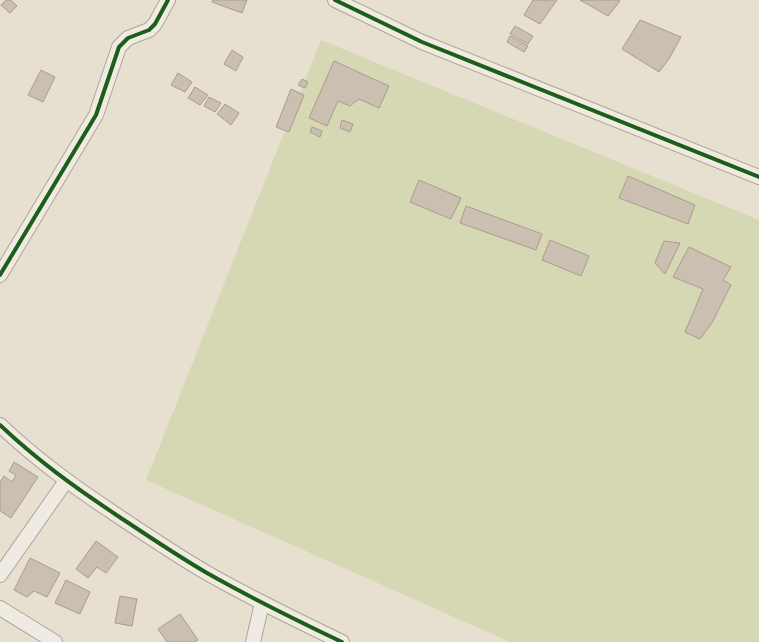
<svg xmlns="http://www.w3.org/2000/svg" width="759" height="642" font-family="'Zilla Slab',serif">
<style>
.green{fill:#d6d7b3}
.building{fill:#cbbfb2;stroke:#a89c90}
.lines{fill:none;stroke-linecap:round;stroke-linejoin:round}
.minor-casing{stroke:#ada599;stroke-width:16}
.minor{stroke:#efebe3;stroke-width:14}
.cycleway-casing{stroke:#f7eed8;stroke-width:6}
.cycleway{stroke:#1b5e20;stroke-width:4}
</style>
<rect width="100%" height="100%" fill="#e7e0d1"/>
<polygon class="green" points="321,40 759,220 759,642 510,642 146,480"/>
<g class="building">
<polygon points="6,0 11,0 17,6 10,13 1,5"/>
<polygon points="213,0 247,0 242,13 212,2"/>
<polygon points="533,0 557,0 540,24 524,15"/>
<polygon points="580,0 619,0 620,1 608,16"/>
<polygon points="640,20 681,37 669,59 659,72 622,49"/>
<polygon points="515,26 533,36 528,44 510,34"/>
<polygon points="510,36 528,46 524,52 507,42"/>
<polygon points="232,50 243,57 236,71 224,64"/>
<polygon points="334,61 389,86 379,108 359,99 350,106 338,101 327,126 309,118"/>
<polygon points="41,70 55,77 43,102 28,95"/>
<polygon points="178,73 192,82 185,92 171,85"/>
<polygon points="302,79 308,82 305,88 298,85"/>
<polygon points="195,87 208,95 200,105 188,98"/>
<polygon points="291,89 304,95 289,132 276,127"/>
<polygon points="209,97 221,103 215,112 204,106"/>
<polygon points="225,104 239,113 231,125 217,114"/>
<polygon points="342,120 353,124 350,132 340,128"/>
<polygon points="312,127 322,131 320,137 310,132"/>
<polygon points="628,176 695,205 688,224 619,198"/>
<polygon points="419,180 461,198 451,219 410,202"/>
<polygon points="466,206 542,234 536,250 460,223"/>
<polygon points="550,240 589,256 581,276 542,260"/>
<polygon points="664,241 680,243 665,274 655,263"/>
<polygon points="689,247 731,267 723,280 731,285 712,323 700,339 685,332 703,289 673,277"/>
<polygon points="14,462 38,477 11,518 0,511 0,482 4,476 12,482 16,475 9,471"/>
<polygon points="96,541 118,557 106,573 97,567 88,578 76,569"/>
<polygon points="30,558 60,573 47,597 34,591 27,597 14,590"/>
<polygon points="66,580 90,592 80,614 55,603"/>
<polygon points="120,596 137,599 132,626 115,623"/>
<polygon points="180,614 198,640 195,642 167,642 158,629"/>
</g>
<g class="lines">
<g class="minor-casing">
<g id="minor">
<polyline points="335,0 422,42 759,177"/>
<polyline points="0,275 96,115 119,47 128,38 149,30 155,24 168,0"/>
<path d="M 0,425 C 37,460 73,486 115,514 C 145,534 176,555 207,573 C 251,598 296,620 342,642"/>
<polyline points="0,575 66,481"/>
<polyline points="0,608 55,642"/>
<polyline points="253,642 262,603"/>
</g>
</g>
<use href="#minor" class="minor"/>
<g class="cycleway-casing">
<g id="cycleway">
<polyline points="335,0 422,42 759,177"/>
<polyline points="0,275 96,115 119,47 128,38 149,30 155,24 168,0"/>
<path d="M 0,425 C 37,460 73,486 115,514 C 145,534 176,555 207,573 C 251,598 296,620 342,642"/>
</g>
</g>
<use href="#cycleway" class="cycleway"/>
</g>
</svg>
